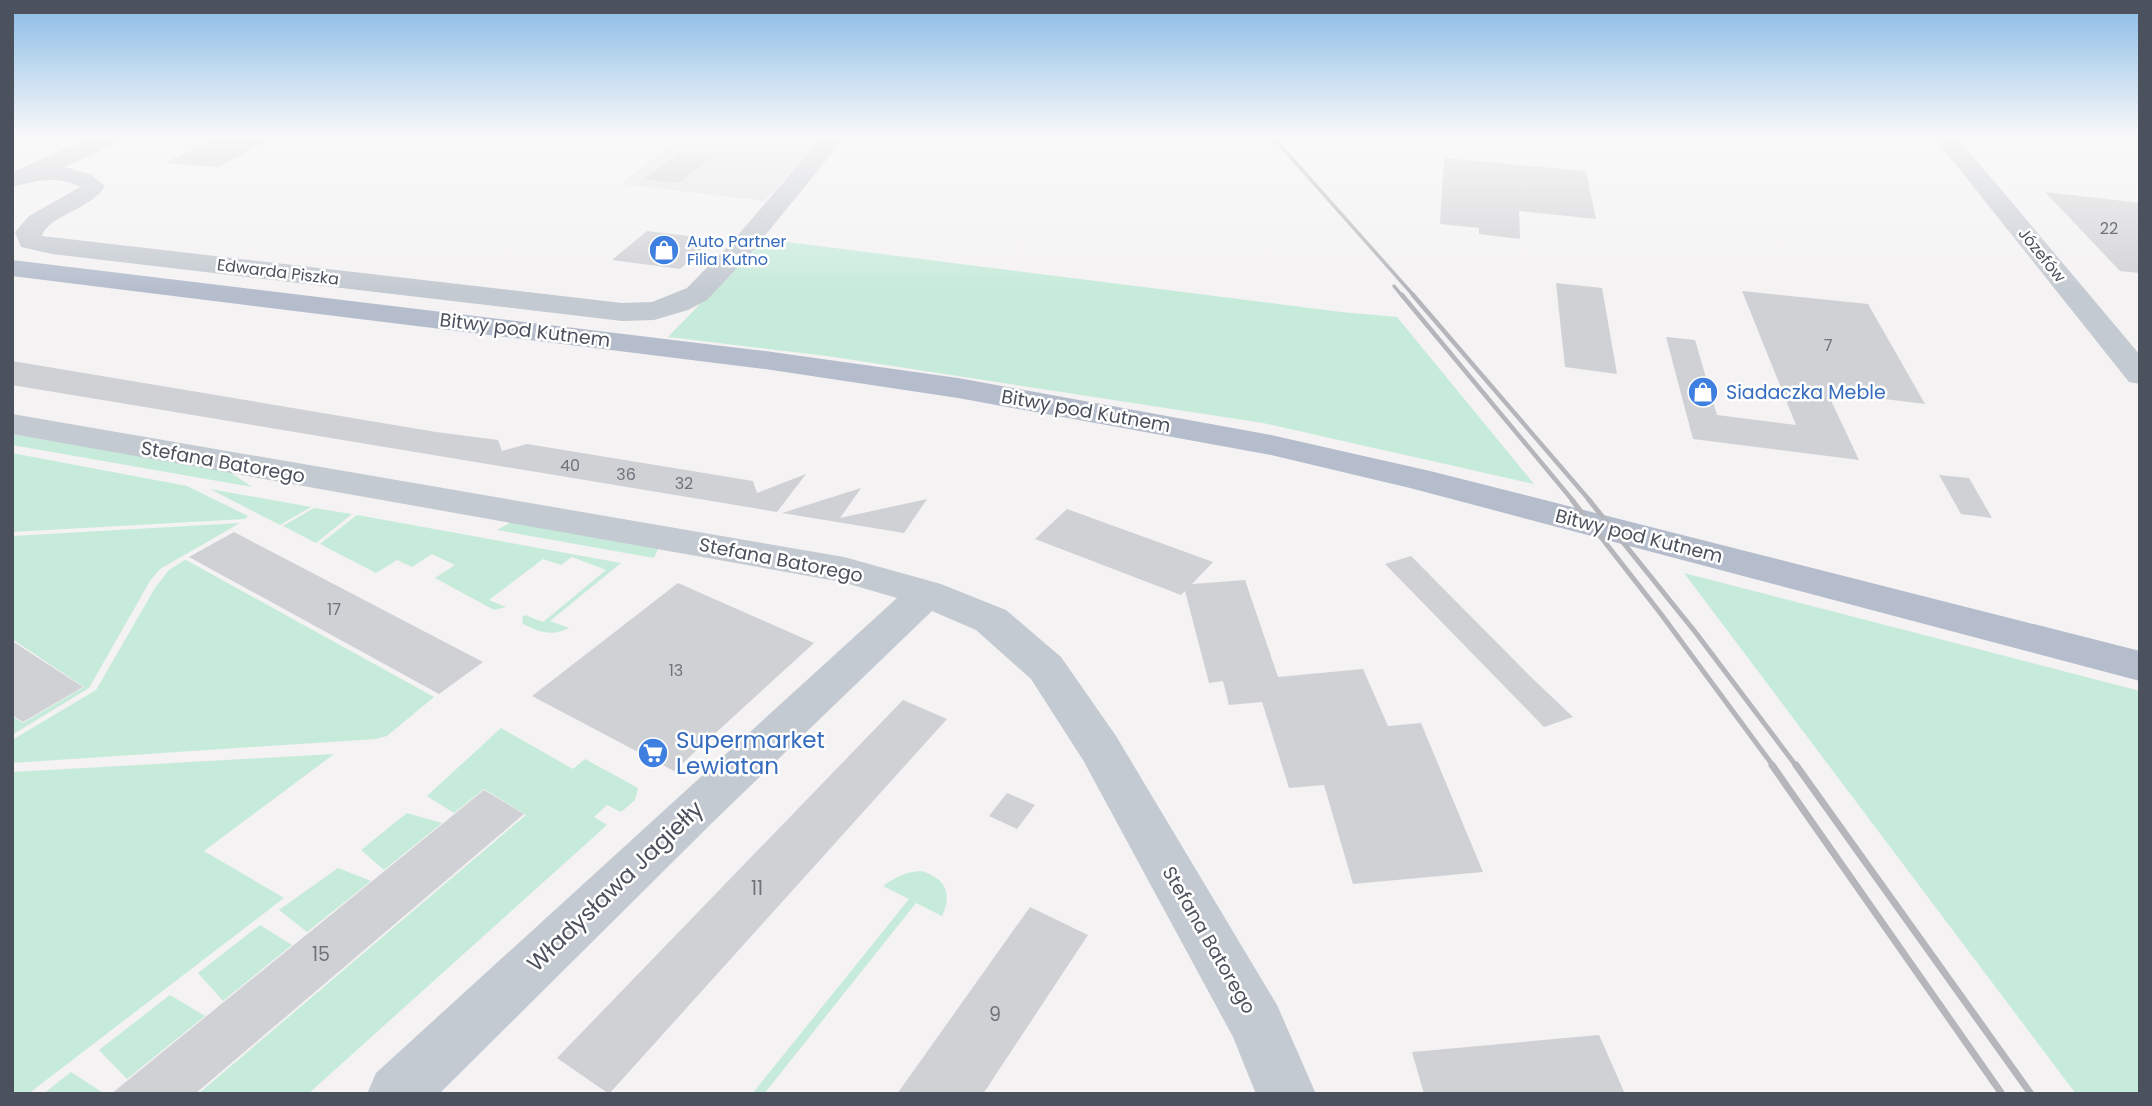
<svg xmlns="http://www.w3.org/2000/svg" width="2152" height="1106" font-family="Poppins,sans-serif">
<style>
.education{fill:#e5e4e3}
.green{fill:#c7ebdb}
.building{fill:#d0d1d5}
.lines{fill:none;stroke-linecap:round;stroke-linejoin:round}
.minor{fill:#c4cad1;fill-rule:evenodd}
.major{fill:#b5bdcd;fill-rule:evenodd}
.rail-far3{stroke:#b5b6bb;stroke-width:3.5}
.rail-far2{stroke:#b5b6bb;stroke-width:4.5}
.rail-far1{stroke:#b5b6bb;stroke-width:5}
.rail{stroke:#b5b6bb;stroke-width:7}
.labels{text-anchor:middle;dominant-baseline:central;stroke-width:5;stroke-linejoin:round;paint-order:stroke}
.number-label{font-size:16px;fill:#6d727b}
.far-shop-label{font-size:16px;fill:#366cbe;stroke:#fff;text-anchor:start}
.far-street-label{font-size:16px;fill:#4c525d;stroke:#fff}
.street-label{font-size:19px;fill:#4c525d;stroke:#fff}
.shop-label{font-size:19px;fill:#366cbe;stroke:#fff;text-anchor:start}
.near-number-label{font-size:19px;fill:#6d727b}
.near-shop-label{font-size:23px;fill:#366cbe;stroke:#fff;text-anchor:start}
.near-street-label{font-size:23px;fill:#4c525d;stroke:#fff}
</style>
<rect width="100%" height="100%" fill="#f4f2f2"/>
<polygon class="education" points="682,136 825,136 764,201 621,184"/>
<g class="green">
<polygon points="763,239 1341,312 1397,317 1534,484 1263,423 827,356 668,337"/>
<polygon points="12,434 230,472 252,487 12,445"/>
<polygon points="12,453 187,486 248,516 245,519 12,532"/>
<polygon points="210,489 311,507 280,525"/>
<polygon points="314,508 352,514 316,543 283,526"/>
<path d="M 357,515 L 621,563 L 550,621 L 569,628 C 550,637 540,632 523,624 L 522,617 L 525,615 L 543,622 L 606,570 L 572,557 L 561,565 L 543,559 L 489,600 L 506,607 L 494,610 L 435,578 L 455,565 L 432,554 L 412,567 L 397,560 L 376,573 L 320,544 Z"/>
<polygon points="513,521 659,547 654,558 497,530"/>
<polygon points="240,523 160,569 150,581 89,688 12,735 12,716 23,723 84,687 12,639 12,536"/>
<polygon points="185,560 186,560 434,697 387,736 375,739 12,763 12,740 96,690 155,588 169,570"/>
<polygon points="1684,573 2140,691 2140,1094 2076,1094"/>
<polygon points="501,728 573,769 585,759 638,788 635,800 621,812 607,805 594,817 607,825 308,1094 198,1094 526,815 484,789 454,813 427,796"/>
<polygon points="334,754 204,851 284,898 28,1094 12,1094 12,772"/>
<polygon points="407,813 442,823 384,870 361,850"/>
<polygon points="338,868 371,881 307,932 279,910"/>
<path d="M 921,871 C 945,878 953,893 942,916 L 916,903 L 764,1094 L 752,1094 L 909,899 L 883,886 C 896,877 905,872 921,871 Z"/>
<polygon points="260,925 292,945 223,1001 198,973"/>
<polygon points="170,995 205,1016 127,1079 99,1050"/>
<polygon points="71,1072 105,1094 43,1094"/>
</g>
<g class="building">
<polygon points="219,136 277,136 218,167 165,163"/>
<polygon points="680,153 713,156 679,183 644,179"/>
<polygon points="1444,158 1586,171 1596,219 1519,211 1520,239 1479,234 1479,228 1440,224"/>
<polygon points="2045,192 2140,203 2140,273 2120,271"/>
<polygon points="647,231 714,239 680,269 612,260"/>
<polygon points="1556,283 1602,288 1617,374 1565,367"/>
<polygon points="1742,291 1868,304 1925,404 1827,392 1859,460 1693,439 1666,337 1695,340 1717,415 1796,425"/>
<polygon points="12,361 436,432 498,440 502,451 527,444 753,481 757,493 806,474 777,512 12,385"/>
<polygon points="1939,475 1969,478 1992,518 1961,514"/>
<polygon points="861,488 840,518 927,499 904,533 782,513"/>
<polygon points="1067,509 1213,562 1192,584 1245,580 1278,677 1363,669 1388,726 1421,723 1483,872 1353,884 1324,785 1289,788 1262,702 1229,705 1223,681 1209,683 1185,591 1181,595 1035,539"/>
<polygon points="234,532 483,662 439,694 189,557"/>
<polygon points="1411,556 1532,678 1573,717 1544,727 1385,564"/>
<polygon points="678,583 814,643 674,771 532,696"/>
<polygon points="12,641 83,687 23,722 12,715"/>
<polygon points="903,700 947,719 609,1094 557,1058"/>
<polygon points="484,790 524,814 195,1094 111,1094"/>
<polygon points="1007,793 1035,805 1017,829 989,816"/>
<polygon points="1030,907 1088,935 983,1094 897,1094"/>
<polygon points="1599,1035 1625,1094 1424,1094 1412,1052"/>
</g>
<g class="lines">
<g class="minor">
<path d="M 96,136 L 125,136 L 122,141 L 64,167 L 90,174 L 105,186 C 92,209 47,216 42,236 L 622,303 L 652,302 L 687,288 L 732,242 L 823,136 L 846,136 L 750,254 L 707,300 L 688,310 L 654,320 L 622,321 L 52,254 L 21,247 L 15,232 L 29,216 L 80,187 C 57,175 36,181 12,187 L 12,172 Z"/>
<polygon points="1933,136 1956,136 2140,355 2140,384 2129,382"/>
<polygon points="12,414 844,557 941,584 1006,610 1061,657 1116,736 1277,1005 1316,1094 1256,1094 1233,1037 1083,760 1031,679 976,630 932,611 716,819 439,1094 367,1094 376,1073 897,598 842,582 12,434"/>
</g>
<polygon class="major" points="12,260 765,351 958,378 1271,435 1430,471 2140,651 2140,681 1410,488 1271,455 958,398 765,369 12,276"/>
<g class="rail-far3">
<polyline points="1272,136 1415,297"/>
<polyline points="1394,286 1403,297"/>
</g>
<g class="rail-far2">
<polyline points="1402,295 1574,502"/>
<polyline points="1413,295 1591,502"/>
</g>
<g class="rail-far1">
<polyline points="1572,500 1661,614 1774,767"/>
<polyline points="1589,500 1696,633 1797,767"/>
</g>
<g class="rail">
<polyline points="1772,765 2002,1094"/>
<polyline points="1796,765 2031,1094"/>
</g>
</g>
<linearGradient id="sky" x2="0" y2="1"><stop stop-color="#88bbe6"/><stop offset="0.47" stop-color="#faf9f9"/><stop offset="1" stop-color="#faf9f9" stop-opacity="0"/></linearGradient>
<rect width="2152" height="291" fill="url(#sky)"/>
<defs>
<g id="shop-disc" transform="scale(1.575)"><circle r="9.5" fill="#3f7fe0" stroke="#fff"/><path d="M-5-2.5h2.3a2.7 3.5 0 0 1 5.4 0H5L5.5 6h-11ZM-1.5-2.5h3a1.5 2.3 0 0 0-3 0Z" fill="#fff"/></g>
<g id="supermarket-disc" transform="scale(1.575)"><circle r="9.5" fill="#3f7fe0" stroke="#fff"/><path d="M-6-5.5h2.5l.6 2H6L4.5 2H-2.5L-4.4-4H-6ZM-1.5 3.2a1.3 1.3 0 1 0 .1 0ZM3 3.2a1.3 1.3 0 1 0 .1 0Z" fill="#fff"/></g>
</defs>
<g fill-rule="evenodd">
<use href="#shop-disc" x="664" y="250"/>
<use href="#shop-disc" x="1703" y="392"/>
<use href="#supermarket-disc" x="653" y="753"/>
</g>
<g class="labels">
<g class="number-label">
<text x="2109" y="228">22</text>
<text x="1828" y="345">7</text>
<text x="570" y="465">40</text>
<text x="626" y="474">36</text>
<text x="684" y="483">32</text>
<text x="334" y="609">17</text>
<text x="676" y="670">13</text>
</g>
<g class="far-shop-label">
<text x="687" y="241">Auto Partner<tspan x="687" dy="18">Filia Kutno</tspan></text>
</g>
<g class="far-street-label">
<text transform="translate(2042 255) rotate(51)">Józefów</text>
<text transform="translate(278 272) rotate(7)">Edwarda Piszka</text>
</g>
<g class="street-label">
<text transform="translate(525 330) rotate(7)">Bitwy pod Kutnem</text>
<text transform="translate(1086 411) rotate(10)">Bitwy pod Kutnem</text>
<text transform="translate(223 462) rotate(10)">Stefana Batorego</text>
<text transform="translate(1639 536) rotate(14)">Bitwy pod Kutnem</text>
<text transform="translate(781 560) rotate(11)">Stefana Batorego</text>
<text transform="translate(1209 940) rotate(60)">Stefana Batorego</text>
</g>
<g class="shop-label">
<text x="1726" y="392">Siadaczka Meble</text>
</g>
<g class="near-number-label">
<text x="757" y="888">11</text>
<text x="321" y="954">15</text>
<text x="995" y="1014">9</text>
</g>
<g class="near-shop-label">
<text x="676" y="740">Supermarket<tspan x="676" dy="26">Lewiatan</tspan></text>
</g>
<g class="near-street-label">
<text transform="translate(615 886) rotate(-44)">Władysława Jagiełły</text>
</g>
</g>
<rect width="2152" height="1106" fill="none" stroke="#4c525d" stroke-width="28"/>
</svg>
